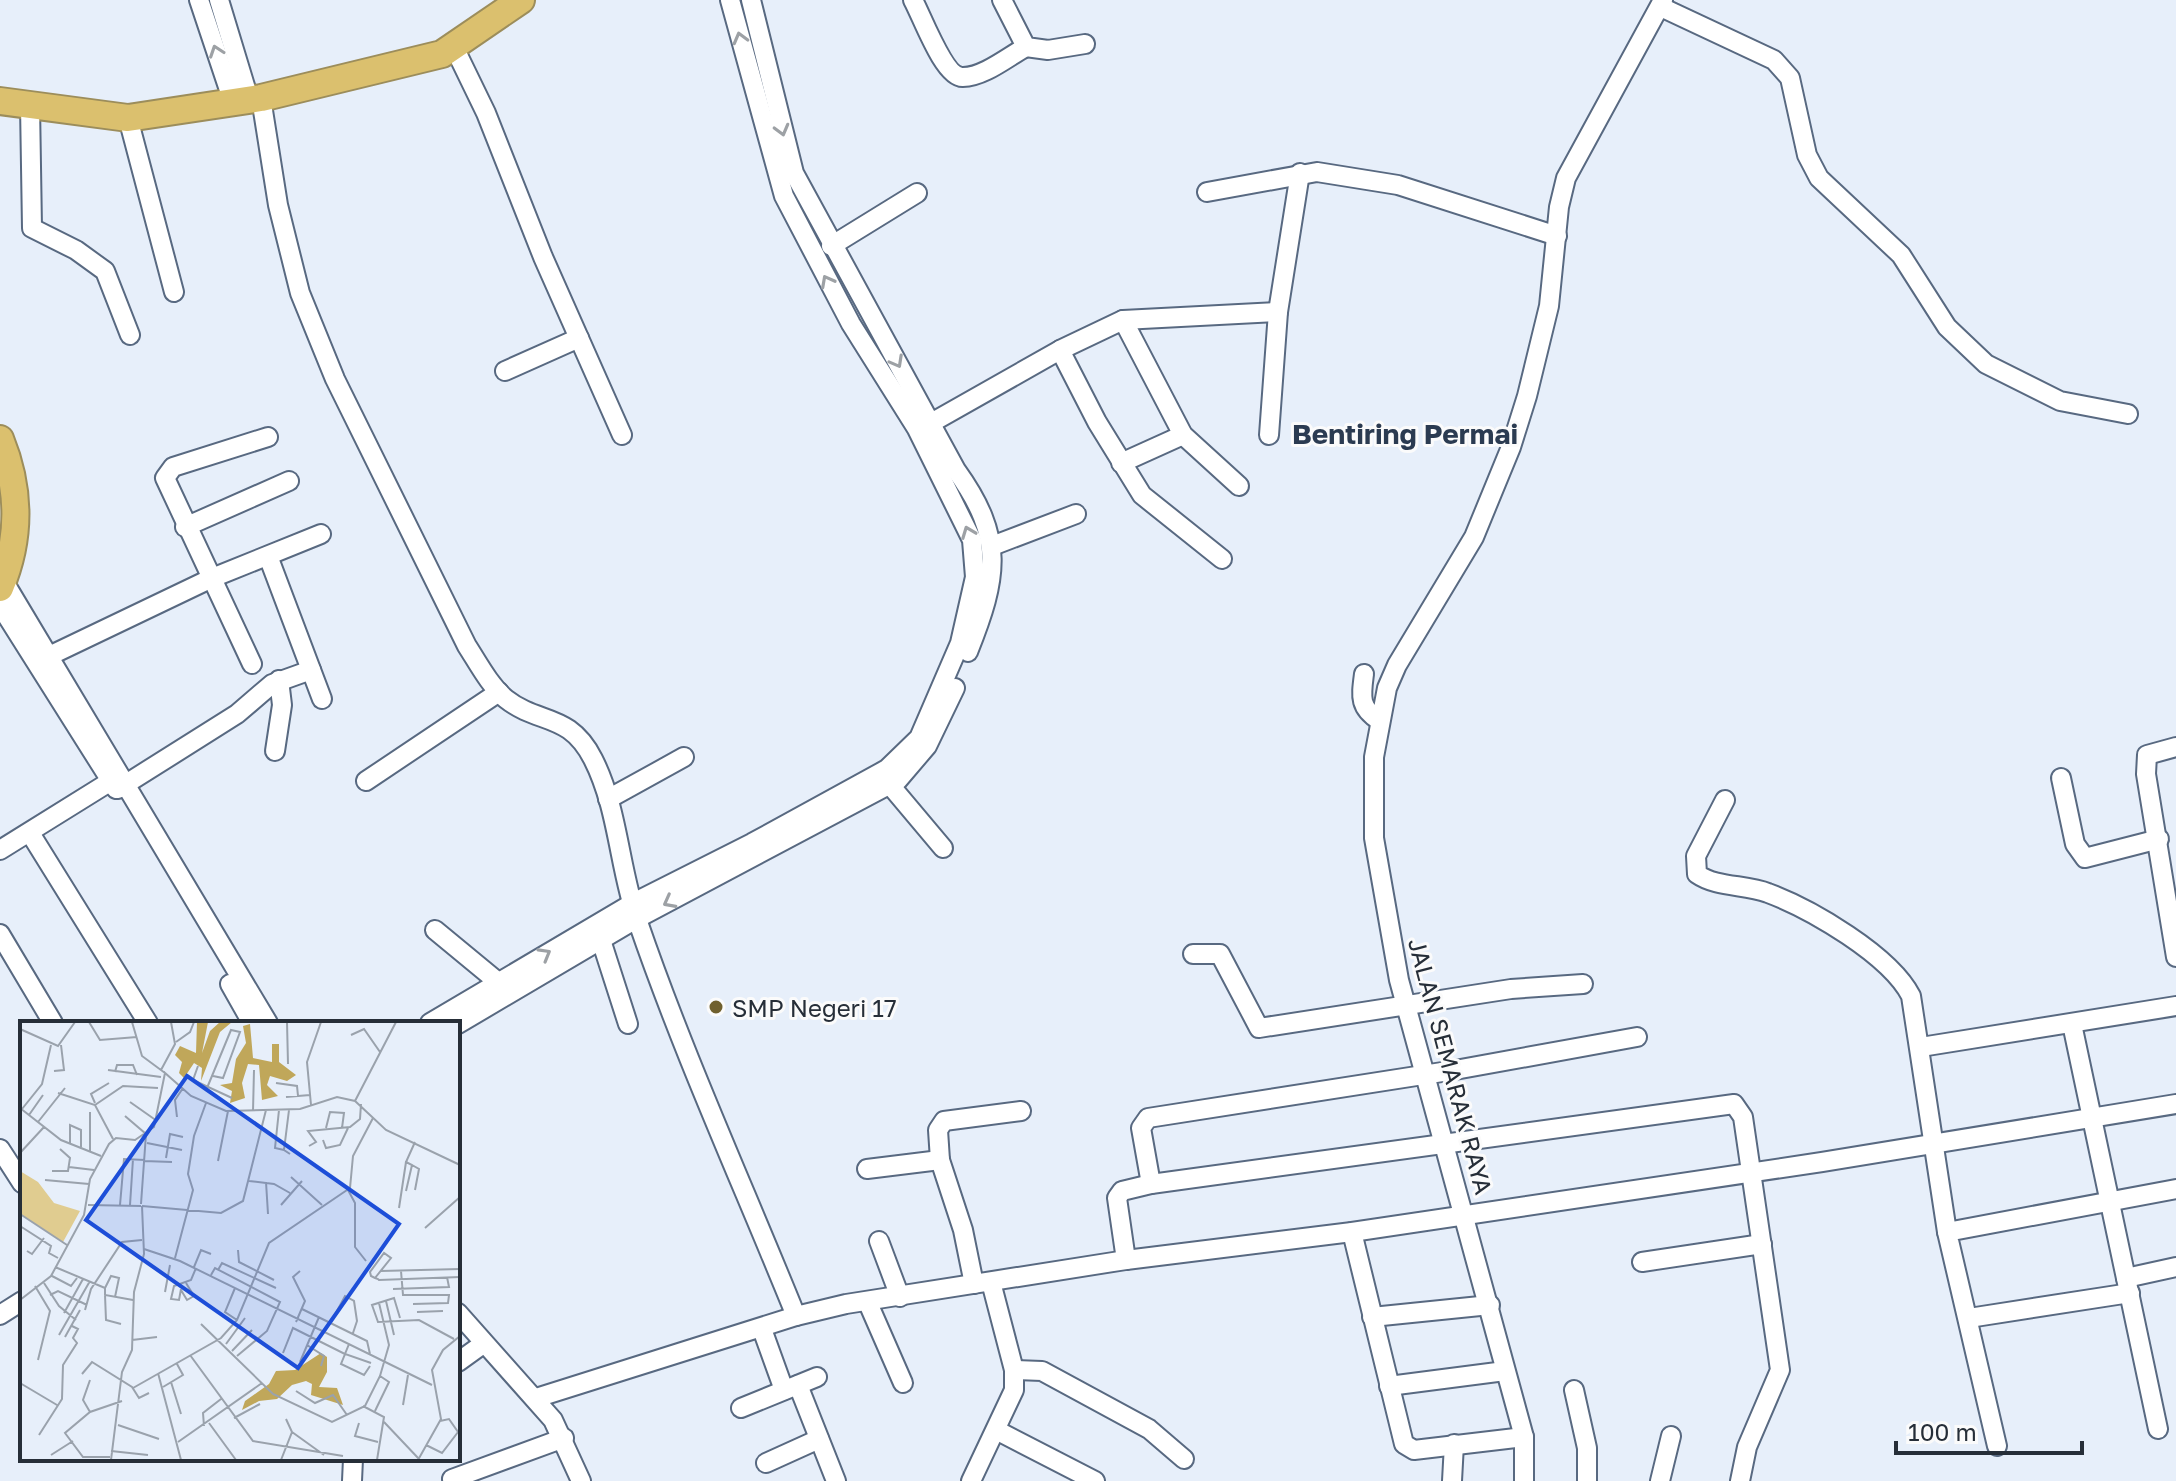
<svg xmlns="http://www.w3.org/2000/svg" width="2176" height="1481" font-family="'Golos Text',sans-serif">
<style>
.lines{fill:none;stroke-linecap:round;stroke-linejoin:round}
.minor-casing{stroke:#586981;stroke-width:22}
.highway-casing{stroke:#9c8d5b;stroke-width:30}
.minor{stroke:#fff;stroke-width:18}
.highway{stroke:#dbc06e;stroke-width:26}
.oneway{stroke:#9da1a5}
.poi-dot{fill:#70602e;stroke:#fbfbfb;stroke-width:3}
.labels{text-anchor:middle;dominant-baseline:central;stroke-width:6;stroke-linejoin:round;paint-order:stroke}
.poi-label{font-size:24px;fill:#262e38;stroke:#fbfbfb;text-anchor:start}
.street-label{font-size:24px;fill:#262e38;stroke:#fbfbfb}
.quarter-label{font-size:28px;font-weight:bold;fill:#2b3b51;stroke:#fbfbfb}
.inset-road{fill:none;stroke:#9aa2ac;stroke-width:2}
.view{fill:#1d4ed8;fill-opacity:0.15;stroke:#1d4ed8;stroke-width:4}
.inset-edge{fill:none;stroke:#262e38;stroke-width:4}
</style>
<rect width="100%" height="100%" fill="#e7effa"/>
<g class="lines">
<g class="minor-casing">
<g id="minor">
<polyline points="199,0 233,102"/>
<polyline points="219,0 249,99"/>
<path d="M 751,0 L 794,173 L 956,470 C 1005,538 998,577 968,652"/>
<path d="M 913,0 C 922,16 944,78 963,77 C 984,77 1009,56 1026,47"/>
<polyline points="1002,0 1026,47 1048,50 1085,44"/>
<polyline points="1661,7 1774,60 1790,78 1807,155 1819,178 1901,255 1947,327 1986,364 2060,401 2128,414"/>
<polyline points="454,47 486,113 543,257 622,435"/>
<path d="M 261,98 L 278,205 L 300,293 L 335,379 L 467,646 C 478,663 490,686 506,699 C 539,725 569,712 593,759 C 619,810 619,870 638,922 C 684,1056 743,1185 796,1316"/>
<polyline points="30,105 32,228 76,250 105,271 130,335"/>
<polyline points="128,118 174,292"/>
<polyline points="1207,192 1317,172 1398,185 1557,236"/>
<polyline points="831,246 917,193"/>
<polyline points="1123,320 1183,435 1239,486"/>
<polyline points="1060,350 1097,422 1142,495 1222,559"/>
<polyline points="505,371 579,338"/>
<polyline points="931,423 1060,350 1123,320 1278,312"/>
<polyline points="1269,435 1278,312 1300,173"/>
<polyline points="1121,463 1183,435"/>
<polyline points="185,527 289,481"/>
<polyline points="992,546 1076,514"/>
<polyline points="268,556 322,699"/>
<polyline points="3,580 268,1023"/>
<polyline points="0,605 116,789"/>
<polyline points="49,656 212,578 321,534"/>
<polyline points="252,664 165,478 173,467 268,437"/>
<path d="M 1364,674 C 1361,697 1359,708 1380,721"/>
<polyline points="2176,747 2147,755 2146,774 2176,957"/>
<polyline points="275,751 282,705 279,680"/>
<polyline points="2061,778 2075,844 2085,858 2159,839"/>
<polyline points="366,781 499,692"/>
<polyline points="890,785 943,848"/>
<polyline points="118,789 237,714 272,684 311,670"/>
<polyline points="608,799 684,757"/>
<path d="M 1725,800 L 1696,856 L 1697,874 C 1717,888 1746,884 1768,893 C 1811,909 1890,955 1911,996 L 1947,1232"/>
<polyline points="30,833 148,1023"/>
<polyline points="0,850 111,781"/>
<polyline points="435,930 498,982"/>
<polyline points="0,934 53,1023"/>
<polyline points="601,940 628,1024"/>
<polyline points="1193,954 1220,954 1259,1028 1511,989 1583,984"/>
<polyline points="230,984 252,1023"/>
<polyline points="430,1023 633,903 752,843 887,769 919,738 960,643 975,577 972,540 917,429 851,324 784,196 730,0"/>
<polyline points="458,1024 636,919 898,780 927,746 955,688"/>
<polyline points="2072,1024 2158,1429"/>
<polyline points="1921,1047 2176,1006"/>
<polyline points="0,1149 22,1183"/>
<polyline points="867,1169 940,1160"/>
<polyline points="1151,1184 1141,1128 1148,1118 1455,1070 1637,1037"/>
<polyline points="1352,1232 1404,1444 1414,1450 1524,1437"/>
<polyline points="879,1241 900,1297"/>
<polyline points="1126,1260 1117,1198 1122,1191 1151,1184 1734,1104 1743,1117 1780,1370 1747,1447 1740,1481"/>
<polyline points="1642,1262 1762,1244"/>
<polyline points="2126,1278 2176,1267"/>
<polyline points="974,1284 963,1230 940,1160 938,1130 944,1121 1021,1111"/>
<polyline points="868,1303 903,1383"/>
<polyline points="458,1313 553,1420 581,1481"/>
<polyline points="0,1315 22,1301"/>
<polyline points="1372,1317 1490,1305"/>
<polyline points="1969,1318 2130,1293"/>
<polyline points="762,1329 784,1390"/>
<polyline points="458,1362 483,1344"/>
<polyline points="1014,1370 1042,1371 1149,1429 1184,1459"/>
<polyline points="798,1385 836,1481"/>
<polyline points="1389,1386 1505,1371"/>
<polyline points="1574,1390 1587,1448 1587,1481"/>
<polyline points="536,1398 796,1316 846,1304 1126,1260 1352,1232 1822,1162 2176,1104"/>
<polyline points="741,1408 817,1377"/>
<polyline points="996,1430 1095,1481"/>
<polyline points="1997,1446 1947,1232 2176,1189"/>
<polyline points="766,1463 819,1439"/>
<polyline points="452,1479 564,1438"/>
<polyline points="352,1481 353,1459"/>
<polyline points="971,1481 1014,1390 1014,1370 991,1282"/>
<polyline points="1452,1481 1454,1444"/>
<polyline points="1524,1481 1524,1437 1399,980 1374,838 1374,757 1387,688 1397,665 1474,537 1511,447 1527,396 1549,306 1559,207 1566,178 1663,0"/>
<polyline points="1660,1481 1671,1436"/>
</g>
</g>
<g class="highway-casing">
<g id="highway">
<polyline points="0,101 128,118 261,98 442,54 521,0"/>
<path d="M 0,439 C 20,488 21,538 0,588"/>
</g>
</g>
<use href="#minor" class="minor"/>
<use href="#highway" class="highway"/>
</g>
<defs><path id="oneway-chevron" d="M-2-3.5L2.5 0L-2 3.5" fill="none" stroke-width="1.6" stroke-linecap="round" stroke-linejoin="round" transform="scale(2)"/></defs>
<g class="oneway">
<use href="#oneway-chevron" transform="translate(740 38) rotate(-105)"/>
<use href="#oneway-chevron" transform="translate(216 51) rotate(-109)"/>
<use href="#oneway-chevron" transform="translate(782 130) rotate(75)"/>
<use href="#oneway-chevron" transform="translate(827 281) rotate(-118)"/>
<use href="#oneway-chevron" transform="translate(897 362) rotate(61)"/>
<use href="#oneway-chevron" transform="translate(968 532) rotate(-111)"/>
<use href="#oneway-chevron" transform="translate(669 902) rotate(152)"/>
<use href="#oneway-chevron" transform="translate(545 954) rotate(-30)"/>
</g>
<circle class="poi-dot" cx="716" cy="1007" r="8"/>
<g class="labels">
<g class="poi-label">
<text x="732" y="1007">SMP Negeri 17</text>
</g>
<g class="street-label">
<text transform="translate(1451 1066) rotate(75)">JALAN SEMARAK RAYA</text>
</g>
<g class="quarter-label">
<text x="1405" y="433">Bentiring Permai</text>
</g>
</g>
<g transform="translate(20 1021)">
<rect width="440" height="440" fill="#e7effa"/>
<path d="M 0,150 L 18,161 L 34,182 L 60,190 L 43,221 L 0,193 Z" fill="#e0cc90"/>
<path d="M 177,1 L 188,1 L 182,32 L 190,10 L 200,1 L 212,1 L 200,11 L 181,60 L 182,47 L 174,42 L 164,57 L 159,52 L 162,41 L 155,34 L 160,25 L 176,32 ZM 230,3 L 233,37 L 252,41 L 252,23 L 259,23 L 259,41 L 276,54 L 267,60 L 250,55 L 247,64 L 258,75 L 242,79 L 239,44 L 228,43 L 222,62 L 225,77 L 210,82 L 212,70 L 200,64 L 212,62 L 216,38 L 226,22 L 223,5 ZM 301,332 L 307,336 L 307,351 L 299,366 L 317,367 L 323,384 L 291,374 L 292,363 L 286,360 L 272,364 L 257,378 L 239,380 L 222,389 L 225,380 L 249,363 L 256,350 L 275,349 Z" fill="#c0a75a"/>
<path class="inset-road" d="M 69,1 L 80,19 L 117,16M 112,1 L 122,35 L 145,52M 267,1 L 268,43M 0,8 L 38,25 L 55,1M 331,14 L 344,8 L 360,31M 156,21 L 170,11 L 174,1M 178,45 L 173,59 L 212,77M 88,49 L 141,56M 141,49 L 155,23 L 151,1M 34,50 L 44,49 L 41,24M 95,51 L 97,44 L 113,44 L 117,54M 256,62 L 277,65 L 278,75M 187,67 L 211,9 L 220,11 L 203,57 L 193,55M 38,72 L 75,84 L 93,118M 266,76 L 290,74M 335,80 L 376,1M 110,81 L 137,100M 75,82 L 71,73 L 89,62M 75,84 L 103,65 L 138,67M 291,84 L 287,41 L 301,1M 0,87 L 41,119 L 81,135M 2,88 L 22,63 L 31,24M 259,89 L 255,127 L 264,129M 269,89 L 264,129 L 270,133M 233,90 L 234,49M 70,91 L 70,130M 9,94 L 23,74M 105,95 L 126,113 L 121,183M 157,96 L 155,79 L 163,67M 18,101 L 45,67M 306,107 L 310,91 L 324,92 L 322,107M 303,119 L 306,127 L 320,124 L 328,107M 50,122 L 50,104 L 61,109 L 61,126M 127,122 L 162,129M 289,125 L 296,121 L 288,110 L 330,106 L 340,98 L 341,83M 0,132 L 24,106M 146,137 L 150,113 L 163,116M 124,140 L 152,141M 198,140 L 208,90M 392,144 L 399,148 L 395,169M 49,146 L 74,149M 32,150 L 48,150 L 50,137 L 40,128M 271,156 L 302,184M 25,159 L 69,163M 229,160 L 254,163 L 270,172M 246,161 L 248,193M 328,169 L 335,182 L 335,226 L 346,240M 386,170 L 392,144 L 386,141 L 395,121M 68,184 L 121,185M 100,184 L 104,138 L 125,139M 110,184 L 113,138M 261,184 L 282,160M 122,185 L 201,192 L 223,180 L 246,89M 379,187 L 386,141M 0,193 L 47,224M 0,205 L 31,225 L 29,232 L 38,237M 405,207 L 440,176M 124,228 L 160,240 L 412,364M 218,229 L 219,241 L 254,259M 7,230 L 12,233 L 24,217M 155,237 L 173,169 L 168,153 L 174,115 L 186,82M 35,246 L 85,267 L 85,274 L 113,279M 174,246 L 181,229 L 191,233M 198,249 L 202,242 L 256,267M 361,250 L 440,248M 381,250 L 383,274 L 429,274 L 428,282 L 393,283M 191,254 L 195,247 L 260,281 L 247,310 L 217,335M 32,255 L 51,265 L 57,257M 355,257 L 371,237 L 364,232 L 350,251 L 351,255 L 355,257 L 358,258 L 359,259 L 440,256M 24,262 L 39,285 L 56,299M 15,265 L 30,290 L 18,339M 85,267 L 91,255 L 99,257 L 95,276M 215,267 L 205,291 L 217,299M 161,268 L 159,279 L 151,278 L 154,265 L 171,259 L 176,247M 373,268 L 429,266 L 427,256M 161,269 L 167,279 L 174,275 L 166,262M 145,271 L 150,244M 30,274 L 38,270 L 67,284M 85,274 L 86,299 L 101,303M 0,279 L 31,255 L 64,194 L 70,158 L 89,123 L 96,117 L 115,119 L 134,106 L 145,52 L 171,75 L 206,90 L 280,88 L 317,76 L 335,80 L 366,109 L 440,144M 366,280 L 374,314M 282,288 L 347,320 L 350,333M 65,289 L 71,268 L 102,221 L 122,219M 397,291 L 423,290M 44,292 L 63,258M 380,297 L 374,277 L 352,284 L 358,301 L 399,299 L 434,318M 276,301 L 285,280 L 273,256 L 280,250M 311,301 L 325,275 L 334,280 L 337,300 L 333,312M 181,303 L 253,373 L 312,401 L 345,385 L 360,355 L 369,324 L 359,282M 39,314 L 70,260M 45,316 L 60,289M 112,319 L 137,316M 206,323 L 225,297M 329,323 L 325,333 L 351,342M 287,324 L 304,335 L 301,345M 212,330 L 232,309M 263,332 L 273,307 L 325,333 L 321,343 L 344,354 L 350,345M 170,334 L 233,420 L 323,435M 280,341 L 299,296M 138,352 L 161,439M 62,353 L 72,341 L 112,366 L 119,377 L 129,372M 151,361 L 161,393M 0,362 L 37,384M 143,366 L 163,354 L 157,343M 113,367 L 201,317 L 217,299 L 249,222 L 330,167 L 333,135 L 353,97M 276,370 L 295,382 L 313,374 L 327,394M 383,384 L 388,354M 343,385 L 364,396 L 357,439M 355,390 L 369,361 L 360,355M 70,391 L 63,379 L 70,359M 214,397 L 240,383M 364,401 L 399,438M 189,402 L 216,439M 339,402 L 335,415 L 358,421M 98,404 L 139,418M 184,405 L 183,392 L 201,378M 272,411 L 304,434M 19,414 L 42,378 L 43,344 L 57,322 L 53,317 L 58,308 L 52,305M 158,421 L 242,362M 406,424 L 422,432 L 438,411 L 429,398 L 420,400M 91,430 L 128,434M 31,434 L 53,420M 90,436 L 63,436 L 45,412 L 70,391 L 102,380M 91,439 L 102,351 L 112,329 L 114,271 L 124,233 L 122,185M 261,439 L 272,411 L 266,398M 398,439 L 421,398 L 412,349 L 423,329 L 440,315"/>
<path class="view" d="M 167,55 L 379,203 L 278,347 L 66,199 Z"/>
<rect width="440" height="440" class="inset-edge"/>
</g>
<path d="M1896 1441v12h186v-12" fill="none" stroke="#262e38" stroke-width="4"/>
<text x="1908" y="1441" font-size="24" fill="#262e38" stroke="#fbfbfb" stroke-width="6" paint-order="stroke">100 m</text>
</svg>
